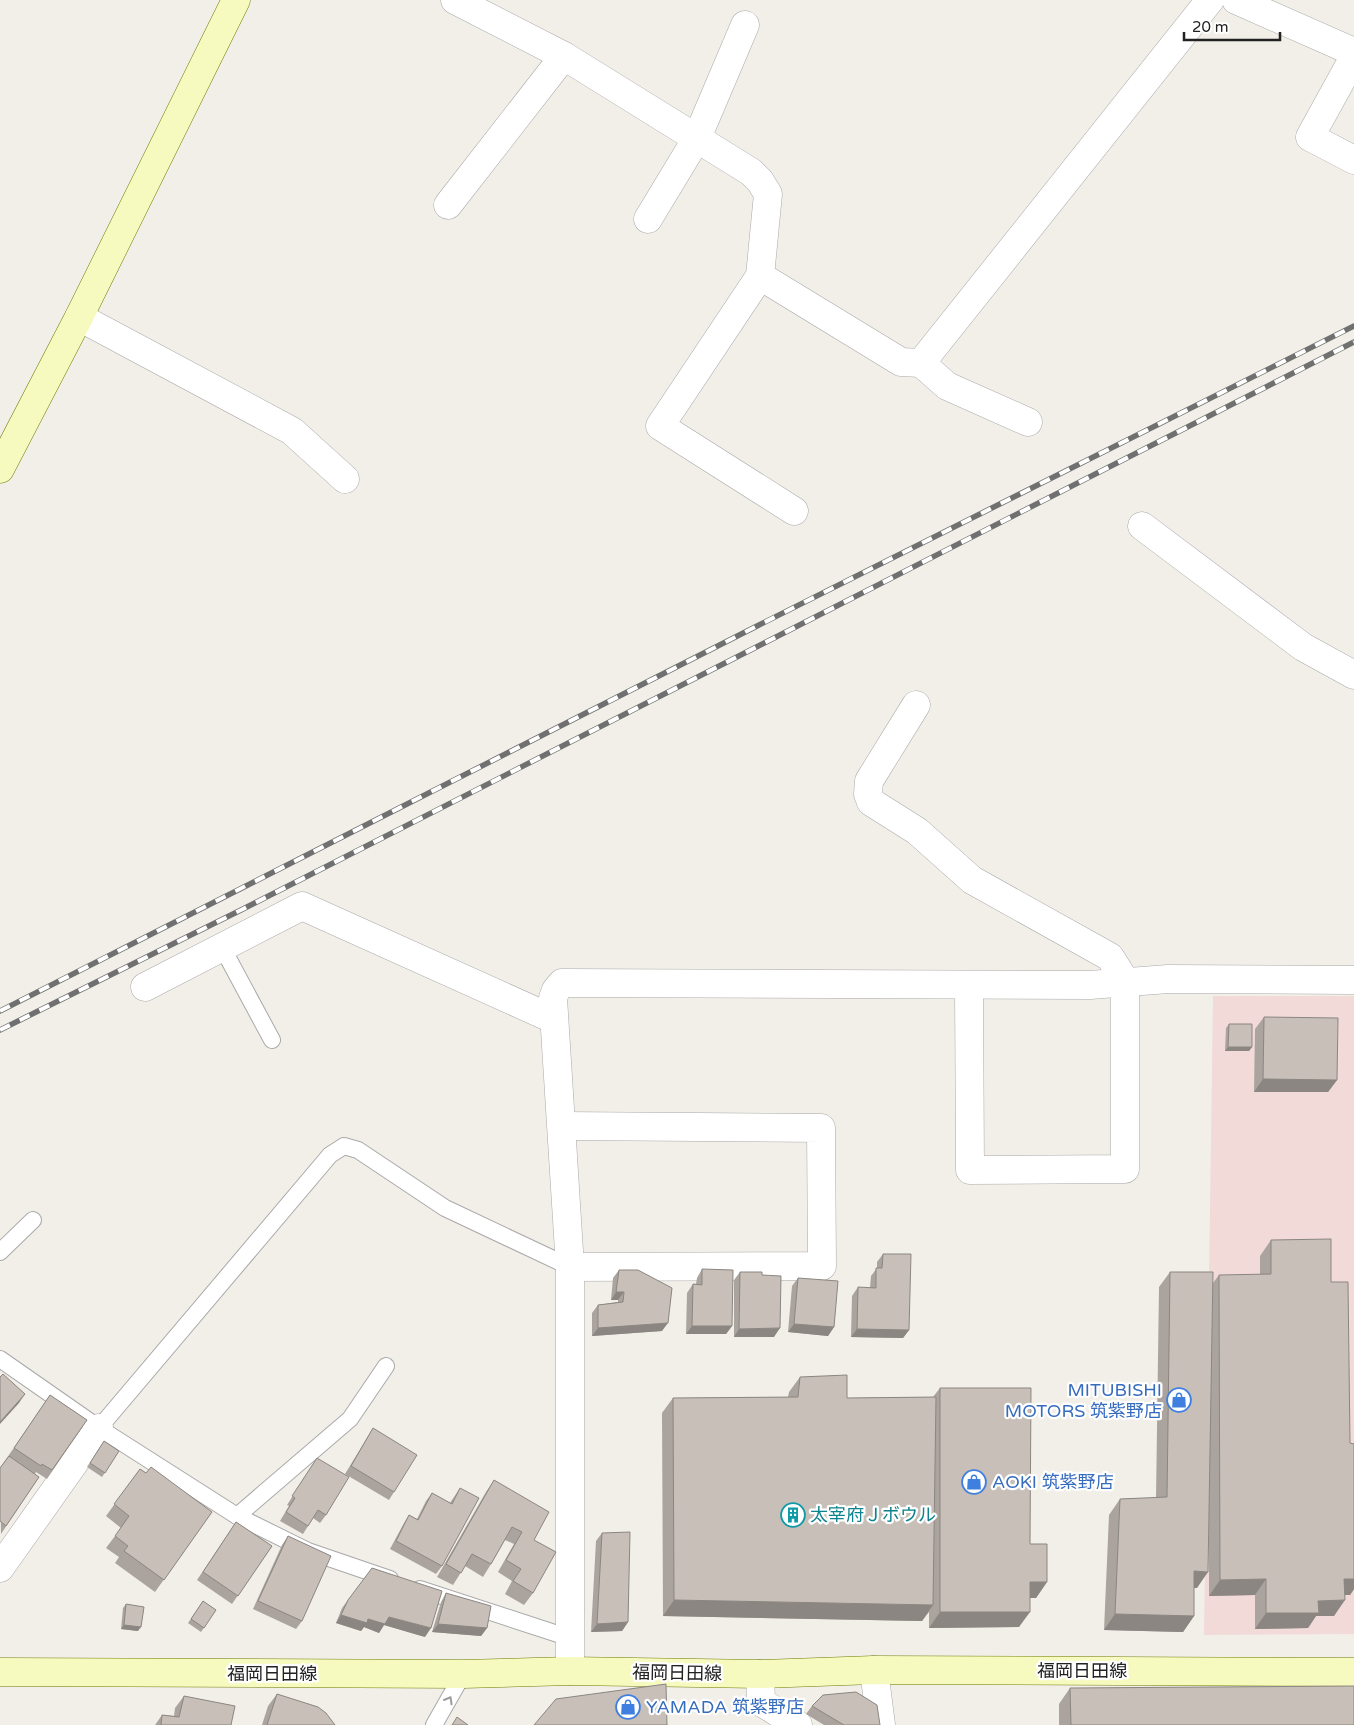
<svg xmlns="http://www.w3.org/2000/svg" width="1354" height="1725" font-family="'Varela Round','Noto Sans JP',sans-serif">
<style>
.commercial{fill:#f2dad9}
.lines{fill:none;stroke-linecap:round;stroke-linejoin:round}
.lane-casing{stroke:#a9a9a9;stroke-width:18}
.street-casing{stroke:#a9a9a9;stroke-width:29}
.secondary-casing{stroke:#707d05;stroke-width:29}
.lane{stroke:#fff;stroke-width:16}
.street{stroke:#fff;stroke-width:28}
.secondary{stroke:#f7fabf;stroke-width:28}
.rail-casing{stroke:#707070;stroke-width:5.5}
.rail{stroke:#fff;stroke-width:4;stroke-dasharray:11;stroke-linecap:butt}
.wall{fill:#aba49e}
.shaded-wall{fill:#8b8681}
.building{fill:#c7bfb8;stroke:#8b8681}
.oneway{stroke:#9c9c9c}
.labels{text-anchor:middle;dominant-baseline:central;stroke-width:4.5;stroke-linejoin:round;paint-order:stroke}
.shop-label{font-size:18px;fill:#366cbe;stroke:#fff;text-anchor:start}
.culture-label{font-size:18px;fill:#0d838f;stroke:#fff;text-anchor:start}
.street-label{font-size:18px;fill:#222;stroke:#fff}
</style>
<rect width="100%" height="100%" fill="#f2efe9"/>
<polygon class="commercial" points="1213,996 1354,996 1354,1634 1204,1635"/>
<g class="lines">
<g class="lane-casing">
<g id="lane">
<polyline points="222,947 272,1040"/>
<polyline points="0,1252 33,1220"/>
<polyline points="0,1359 99,1428 237,1516 308,1551 390,1579"/>
<polyline points="99,1428 330,1155 344,1146 358,1150 445,1208 570,1267"/>
<polyline points="237,1516 350,1419 386,1366"/>
<polyline points="420,1589 570,1638"/>
<polyline points="434,1725 463,1674"/>
</g>
</g>
<g class="street-casing">
<g id="street">
<polyline points="455,0 564,56 751,172 760,181 768,194 760,276 660,426 794,511"/>
<polyline points="1236,0 1354,52"/>
<polyline points="1354,57 1310,137 1354,160"/>
<polyline points="448,205 564,56"/>
<polyline points="648,219 697,138 745,25"/>
<polyline points="760,276 901,362 921,363 1210,0"/>
<polyline points="79,317 292,431 345,479"/>
<polyline points="921,363 947,386 1028,422"/>
<polyline points="1142,526 1303,647 1354,675"/>
<polyline points="916,705 869,781 868,794 871,802 917,831 972,880 1110,957 1125,981 1125,1169 970,1170 969,985"/>
<polyline points="145,987 302,906 553,1019"/>
<polyline points="562,1126 821,1128 822,1266 570,1267"/>
<polyline points="0,1568 99,1428"/>
<polyline points="874,1670 881,1725"/>
<polyline points="570,1671 570,1267 553,998 556,990 562,983 1090,985 1168,979 1354,980"/>
<polyline points="760,1674 761,1702 798,1725"/>
</g>
</g>
<g class="secondary-casing">
<g id="secondary">
<polyline points="0,469 79,317 236,0"/>
<polyline points="0,1672 463,1674 570,1671 760,1674 874,1670 1354,1672"/>
</g>
</g>
<use href="#lane" class="lane"/>
<use href="#street" class="street"/>
<use href="#secondary" class="secondary"/>
<g class="rail-casing">
<g id="rail">
<polyline points="0,1011 759,625 1354,326"/>
<polyline points="0,1030 241,910 1354,342"/>
</g>
</g>
<use href="#rail" class="rail"/>
</g>
<g class="wall">
<polygon points="1264,1017 1337,1080 1328,1092 1254,1092 1255,1029"/>
<polygon points="1229,1024 1252,1047 1249,1051 1225,1051 1226,1028"/>
<polygon points="1271,1240 1331,1282 1350,1443 1354,1444 1354,1589 1350,1595 1345,1595 1334,1616 1316,1616 1308,1628 1255,1629 1255,1595 1209,1596 1209,1510 1197,1588 1194,1588 1194,1616 1183,1632 1104,1630 1109,1515 1120,1499 1156,1498 1159,1287 1170,1272 1213,1283 1219,1275 1260,1275 1260,1256"/>
<polygon points="883,1254 909,1330 903,1338 851,1337 852,1296 858,1287 870,1288 871,1276 877,1268 877,1262"/>
<polygon points="702,1269 732,1326 726,1334 686,1334 687,1293 693,1284 696,1284 697,1278"/>
<polygon points="619,1270 662,1331 592,1336 592,1313 598,1305 618,1302 618,1300 611,1300 613,1278"/>
<polygon points="740,1272 762,1275 774,1337 734,1337 734,1280"/>
<polygon points="798,1278 834,1327 828,1336 788,1332 792,1286"/>
<polygon points="800,1377 847,1398 933,1397 940,1388 1030,1544 1047,1582 1036,1598 1030,1598 1019,1627 929,1628 929,1612 922,1621 663,1616 662,1413 673,1398 788,1397 789,1392"/>
<polygon points="50,1395 87,1420 47,1479 36,1472 35,1474 39,1477 1,1534 0,1468"/>
<polygon points="373,1428 394,1492 389,1500 345,1474"/>
<polygon points="104,1441 119,1451 102,1477 87,1467"/>
<polygon points="317,1458 326,1515 320,1523 313,1518 303,1534 280,1521 289,1506 287,1505"/>
<polygon points="140,1469 146,1473 212,1512 155,1592 115,1563 119,1557 106,1548 121,1528 106,1516"/>
<polygon points="494,1480 534,1540 533,1593 524,1605 505,1594 512,1581 498,1572 514,1544 505,1540 491,1564 483,1577 465,1566 453,1585 437,1577 486,1492"/>
<polygon points="460,1488 442,1566 436,1574 390,1549 404,1523 409,1515 417,1519 426,1501 432,1493 450,1503"/>
<polygon points="236,1522 272,1546 232,1604 197,1580"/>
<polygon points="602,1533 628,1622 622,1631 591,1632 596,1541"/>
<polygon points="288,1536 302,1621 296,1629 253,1609 282,1545"/>
<polygon points="446,1593 487,1628 481,1636 432,1632 441,1602"/>
<polygon points="348,1600 425,1637 384,1625 379,1633 364,1627 361,1631 336,1623 342,1608"/>
<polygon points="203,1601 216,1610 201,1632 188,1623"/>
<polygon points="126,1604 138,1631 121,1629 123,1608"/>
<polygon points="1070,1688 1354,1725 1059,1725 1059,1704"/>
<polygon points="277,1694 335,1725 262,1725 268,1706"/>
<polygon points="184,1696 231,1725 155,1725 162,1715 174,1716 175,1708"/>
<polygon points="812,1706 880,1725 824,1725 806,1714"/>
</g>
<g class="shaded-wall">
<polygon points="1228,1047 1252,1047 1249,1051 1225,1051"/>
<polygon points="1263,1079 1337,1080 1328,1092 1254,1092"/>
<polygon points="616,1292 624,1292 618,1300 611,1300"/>
<polygon points="668,1323 662,1331 592,1336 598,1328"/>
<polygon points="794,1324 834,1327 828,1336 788,1332"/>
<polygon points="692,1326 732,1326 726,1334 686,1334"/>
<polygon points="780,1328 774,1337 734,1337 739,1329"/>
<polygon points="857,1329 909,1330 903,1338 851,1337"/>
<polygon points="25,1394 19,1403 0,1424 0,1422"/>
<polygon points="1194,1571 1208,1572 1197,1588 1183,1587"/>
<polygon points="1266,1579 1255,1595 1209,1596 1220,1580"/>
<polygon points="1344,1579 1354,1579 1354,1589 1350,1595 1333,1595"/>
<polygon points="1030,1582 1047,1582 1036,1598 1019,1598"/>
<polygon points="674,1600 933,1605 922,1621 663,1616"/>
<polygon points="1345,1600 1334,1616 1316,1616 1308,1628 1255,1629 1266,1613 1318,1601"/>
<polygon points="940,1612 1030,1612 1019,1627 929,1628"/>
<polygon points="1115,1614 1194,1616 1183,1632 1104,1630"/>
<polygon points="341,1615 368,1619 389,1617 431,1628 425,1637 384,1625 379,1633 364,1627 361,1631 336,1623"/>
<polygon points="628,1622 622,1631 591,1632 597,1624"/>
<polygon points="438,1624 487,1628 481,1636 432,1632"/>
<polygon points="124,1625 141,1627 138,1631 121,1629"/>
</g>
<g class="building">
<polygon points="1264,1017 1338,1018 1337,1080 1263,1079"/>
<polygon points="1229,1024 1252,1024 1252,1047 1228,1047"/>
<polygon points="1331,1239 1331,1282 1348,1282 1350,1443 1354,1444 1354,1579 1344,1579 1345,1600 1318,1601 1319,1613 1266,1613 1266,1579 1220,1580 1219,1275 1271,1274 1271,1240"/>
<polygon points="883,1254 911,1254 909,1330 857,1329 858,1287 876,1288 876,1268 882,1268"/>
<polygon points="702,1269 733,1270 732,1326 692,1326 693,1284 702,1285"/>
<polygon points="619,1270 638,1270 672,1288 668,1323 598,1328 598,1305 623,1302 624,1292 616,1292"/>
<polygon points="740,1272 762,1272 762,1275 781,1276 780,1328 739,1329"/>
<polygon points="1170,1272 1213,1272 1208,1572 1194,1571 1194,1616 1115,1614 1120,1499 1167,1497"/>
<polygon points="798,1278 838,1281 834,1327 794,1324"/>
<polygon points="3,1374 25,1394 0,1422 0,1377"/>
<polygon points="847,1375 847,1398 936,1397 933,1605 674,1600 673,1398 798,1397 800,1377"/>
<polygon points="940,1388 1031,1388 1030,1544 1047,1544 1047,1582 1030,1582 1030,1612 940,1612"/>
<polygon points="50,1395 87,1420 52,1470 42,1464 41,1466 14,1448"/>
<polygon points="373,1428 417,1455 394,1492 351,1466"/>
<polygon points="104,1441 119,1451 105,1473 90,1463"/>
<polygon points="9,1456 39,1477 6,1526 0,1521 0,1468"/>
<polygon points="317,1458 349,1477 326,1515 318,1510 308,1526 286,1512 295,1498 292,1496"/>
<polygon points="151,1467 212,1512 164,1580 124,1551 128,1546 115,1536 129,1516 114,1504 140,1469 146,1473"/>
<polygon points="494,1480 549,1512 534,1540 556,1552 533,1593 513,1581 521,1569 506,1560 522,1532 512,1527 491,1564 472,1554 461,1573 446,1564"/>
<polygon points="460,1488 479,1498 442,1566 396,1541 409,1515 418,1520 432,1493 452,1504"/>
<polygon points="236,1522 272,1546 238,1596 203,1572"/>
<polygon points="630,1532 628,1622 597,1624 602,1533"/>
<polygon points="288,1536 331,1556 302,1621 258,1601"/>
<polygon points="372,1568 442,1591 431,1628 389,1617 385,1624 368,1619 367,1623 341,1615 348,1600"/>
<polygon points="446,1593 491,1606 487,1628 438,1624"/>
<polygon points="203,1601 216,1610 204,1628 191,1619"/>
<polygon points="126,1604 144,1607 141,1627 124,1625"/>
<polygon points="666,1684 667,1725 534,1725 556,1699"/>
<polygon points="1354,1686 1354,1725 1071,1725 1070,1688"/>
<polygon points="856,1692 877,1705 880,1725 844,1725 812,1706 823,1695"/>
<polygon points="277,1694 318,1707 326,1713 335,1725 267,1725"/>
<polygon points="184,1696 235,1706 231,1725 161,1725 162,1715 179,1717"/>
<polygon points="457,1717 468,1725 452,1725"/>
</g>
<defs><path id="oneway-chevron" d="M-2-3.5L2.5 0L-2 3.5" fill="none" stroke-width="1.6" stroke-linecap="round" stroke-linejoin="round" transform="scale(1.25)"/></defs>
<use class="oneway" href="#oneway-chevron" transform="translate(449 1700) rotate(-60)"/>
<defs>
<g id="shop-ring" transform="scale(1.25)"><circle r="9.5" fill="#fff" stroke="#3f7fe0" stroke-width="1.5"/><path d="M-5-2.5h2.3a2.7 3.5 0 0 1 5.4 0H5L5.5 6h-11ZM-1.5-2.5h3a1.5 2.3 0 0 0-3 0Z" fill="#3f7fe0"/></g>
<g id="building-ring" transform="scale(1.25)"><circle r="9.5" fill="#fff" stroke="#0f9aa8" stroke-width="1.5"/><path d="M-4-6H4V6H1V3H-1V6H-4ZM-2.5-4.3h1.7v1.8h-1.7ZM.8-4.3h1.7v1.8H.8ZM-2.5-1h1.7V.8h-1.7ZM.8-1h1.7V.8H.8Z" fill="#0f9aa8"/></g>
</defs>
<g fill-rule="evenodd">
<use href="#shop-ring" x="1179" y="1400"/>
<use href="#shop-ring" x="974" y="1482"/>
<use href="#building-ring" x="793" y="1515"/>
<use href="#shop-ring" x="628" y="1707"/>
</g>
<g class="labels">
<g class="shop-label">
<text x="1162" y="1390" text-anchor="end">MITUBISHI<tspan x="1162" dy="21">MOTORS 筑紫野店</tspan></text>
<text x="992" y="1482">AOKI 筑紫野店</text>
<text x="646" y="1707">YAMADA 筑紫野店</text>
</g>
<g class="culture-label">
<text x="810" y="1515">太宰府Ｊボウル</text>
</g>
<g class="street-label">
<text x="1082" y="1671">福岡日田線</text>
<text transform="translate(677 1673) rotate(1)">福岡日田線</text>
<text x="272" y="1674">福岡日田線</text>
</g>
</g>
<path d="M1184 32v8h96v-8" fill="none" stroke="#222222" stroke-width="2.5"/>
<text x="1192" y="32" font-size="15" fill="#222222" stroke="#ffffff" stroke-width="4" paint-order="stroke">20 m</text>
</svg>
